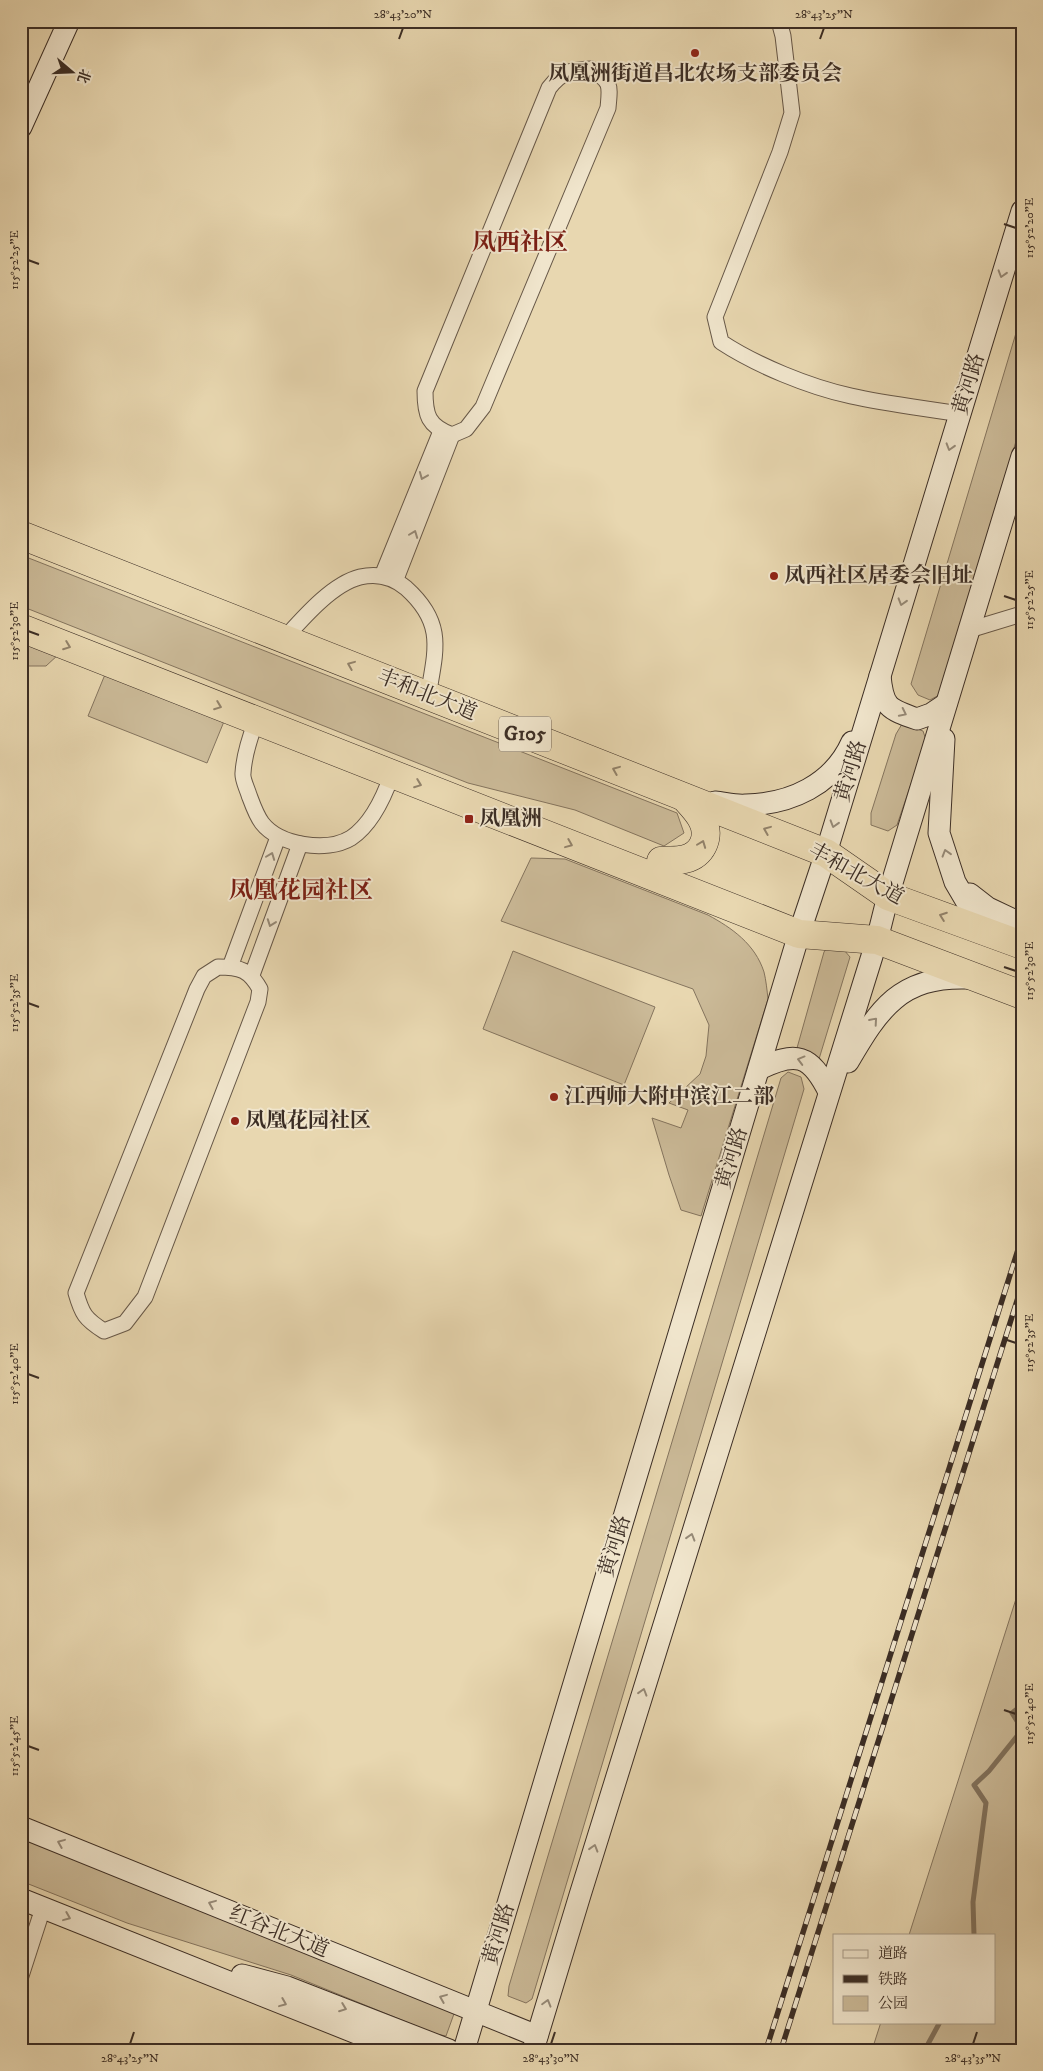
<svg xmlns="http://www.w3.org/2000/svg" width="1043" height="2071" font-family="'IM FELL DW Pica','Noto Serif SC',serif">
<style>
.green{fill:#cbba98;stroke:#84745e}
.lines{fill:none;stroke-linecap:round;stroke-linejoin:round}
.stream{stroke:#80715c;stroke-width:5}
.street-casing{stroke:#675848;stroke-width:17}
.secondary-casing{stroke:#3c2e25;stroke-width:23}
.highway-casing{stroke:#3c2e25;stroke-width:29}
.street{stroke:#f0e5cc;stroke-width:15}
.secondary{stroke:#f0e5cc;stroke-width:21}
.highway{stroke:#e8d7b0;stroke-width:28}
.rail-casing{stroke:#3c2e25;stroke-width:5.5}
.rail{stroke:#f0e5cc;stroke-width:4;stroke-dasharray:11;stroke-linecap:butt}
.oneway{stroke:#968a78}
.oneway2{stroke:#92826a}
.ticks{fill:none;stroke:#3c2e25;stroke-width:2}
.poi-dot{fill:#8f2418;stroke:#f0e5cc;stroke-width:2}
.labels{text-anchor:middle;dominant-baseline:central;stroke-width:4;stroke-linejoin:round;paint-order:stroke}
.shield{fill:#f0e5cc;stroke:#726557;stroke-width:1}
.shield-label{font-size:20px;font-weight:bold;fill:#3c2e25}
.poi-label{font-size:21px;font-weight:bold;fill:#3c2e25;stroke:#f0e5cc;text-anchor:start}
.street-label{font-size:21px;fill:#3c2e25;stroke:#f0e5cc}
.quarter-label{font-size:24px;font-weight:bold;fill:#7a1f14;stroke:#f0e5cc}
.neatline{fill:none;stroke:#3c2e25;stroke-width:2}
.ticks-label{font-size:12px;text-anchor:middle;fill:#3c2e25}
</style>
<rect width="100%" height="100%" fill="#e8d7b0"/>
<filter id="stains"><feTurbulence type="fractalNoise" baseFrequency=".004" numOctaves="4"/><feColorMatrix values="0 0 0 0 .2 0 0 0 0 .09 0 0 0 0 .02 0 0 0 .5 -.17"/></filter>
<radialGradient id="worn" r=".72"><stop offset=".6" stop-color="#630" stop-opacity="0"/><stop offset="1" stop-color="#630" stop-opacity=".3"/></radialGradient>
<g class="green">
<polygon points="1022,313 1022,421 941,694 930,700 918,695 911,684"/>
<polygon points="21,555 677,813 684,833 664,846 575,810 468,783 21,606"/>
<polygon points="21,641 59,654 46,666 23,666"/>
<polygon points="106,672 225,719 207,763 88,716"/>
<polygon points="902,724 923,731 926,740 897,825 888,831 871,825 871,813 896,734"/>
<path d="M 531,858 L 565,859 L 708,915 C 732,928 755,944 764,972 C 766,980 767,990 768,999 L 701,1216 L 681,1210 L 669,1175 L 652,1118 L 681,1128 L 688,1110 L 669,1103 L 700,1074 L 706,1056 L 709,1025 L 693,989 L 501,921 Z"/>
<polygon points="828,946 844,950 850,957 819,1059 801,1055 797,1048 824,952"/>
<polygon points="513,951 655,1007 624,1085 483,1029"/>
<polygon points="788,1072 801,1077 804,1089 532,1999 526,2003 508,1996 509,1986 781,1078"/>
<polygon points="1022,1580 1022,2050 872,2050 881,2022 994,2022 994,1935 909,1935"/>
<polygon points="21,1834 455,2011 446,2036 436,2034 291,1975 127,1923 21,1881"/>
</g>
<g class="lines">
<g class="stream">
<polyline points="1022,1705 1012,1713 1022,1729"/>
<polyline points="974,1935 973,1902 986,1803 974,1785 989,1771 1022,1730"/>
<polyline points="923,2050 928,2044 940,2022"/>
</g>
<g class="street-casing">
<g id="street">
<path d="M 779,21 L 783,36 L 792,113 L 780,152 L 715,317 L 721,342 C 756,365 809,387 851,396 C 886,404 924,408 960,414"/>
<path d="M 591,69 C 612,82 610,85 608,108 L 483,407 L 466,429 L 452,435 C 428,426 425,415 425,391 L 549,88 C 562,71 571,70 591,69 Z"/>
<polyline points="382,576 441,431"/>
<polyline points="396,579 452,435"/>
<polyline points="969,630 1022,614"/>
<path d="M 284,639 C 303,618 332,584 360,577 C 377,573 393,577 406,588 C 445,623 436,649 428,696"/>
<path d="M 256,721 C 250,737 244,755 243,773 C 242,779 247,788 249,795 C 252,803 256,815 262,823 C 279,845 326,853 351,838 C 372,824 384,797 392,774"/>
<path d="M 218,967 C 241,967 249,970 260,989 L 258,1002 L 145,1297 L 125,1323 L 104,1331 C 85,1319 82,1314 76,1293 L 197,989 L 204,976 Z"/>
<polyline points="230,967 278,837"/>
<polyline points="252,975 300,844"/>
<polyline points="21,1976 43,1908"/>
</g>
</g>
<g class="secondary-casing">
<g id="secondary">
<polyline points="21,127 69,21"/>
<path d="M 880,676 C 883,707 888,709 917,719 L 931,714 L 946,704"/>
<polyline points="944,739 939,833 955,882 972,911 994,932"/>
<path d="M 715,802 C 725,803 736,806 746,805 C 790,804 833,785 852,742"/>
<polyline points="970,894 988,908 1022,924"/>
<path d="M 848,1062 C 879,1009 900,976 967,978"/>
<path d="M 759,1069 C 796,1051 810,1054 829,1092"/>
<polyline points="21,1827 537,2036"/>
<polyline points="21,1899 399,2050"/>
<polyline points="242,1975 287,1987 449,2050"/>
<polyline points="464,2050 799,934 826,853 1022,211"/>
<polyline points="533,2050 580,1895 877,940 888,896 1022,456"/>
</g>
</g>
<g class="highway-casing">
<g id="highway">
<polyline points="21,535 826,853 888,896 1022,945"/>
<polyline points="21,628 799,934 877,940 1022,995"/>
<path d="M 661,861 C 669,860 677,861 685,859 C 693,857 699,853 703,845 C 712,826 697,811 685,798"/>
</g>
</g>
<use href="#street" class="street"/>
<use href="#secondary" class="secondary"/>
<use href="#highway" class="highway"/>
<g class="rail-casing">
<g id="rail">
<polyline points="766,2050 1022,1237"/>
<polyline points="781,2050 1022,1285"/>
</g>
</g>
<use href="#rail" class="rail"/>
</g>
<defs><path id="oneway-chevron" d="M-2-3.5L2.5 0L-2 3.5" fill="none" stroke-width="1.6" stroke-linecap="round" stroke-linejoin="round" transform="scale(1.25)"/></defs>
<g class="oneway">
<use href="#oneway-chevron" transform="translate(1002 274) rotate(107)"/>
<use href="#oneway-chevron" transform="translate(950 447) rotate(107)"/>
<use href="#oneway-chevron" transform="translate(423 476) rotate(112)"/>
<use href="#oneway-chevron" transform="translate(414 534) rotate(-69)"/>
<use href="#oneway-chevron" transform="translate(902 602) rotate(107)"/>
<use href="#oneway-chevron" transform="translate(903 713) rotate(26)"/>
<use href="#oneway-chevron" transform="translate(834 824) rotate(107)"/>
<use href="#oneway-chevron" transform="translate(946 853) rotate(-107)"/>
<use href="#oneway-chevron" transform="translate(271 856) rotate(-69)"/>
<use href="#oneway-chevron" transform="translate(271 923) rotate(110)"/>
<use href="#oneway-chevron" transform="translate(874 1021) rotate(-49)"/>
<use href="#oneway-chevron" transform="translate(801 1060) rotate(-165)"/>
<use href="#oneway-chevron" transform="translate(691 1537) rotate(-73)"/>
<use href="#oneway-chevron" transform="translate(643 1692) rotate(-73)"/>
<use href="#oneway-chevron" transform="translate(61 1843) rotate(-158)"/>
<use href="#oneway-chevron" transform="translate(594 1848) rotate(-73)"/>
<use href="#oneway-chevron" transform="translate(212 1904) rotate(-158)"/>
<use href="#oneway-chevron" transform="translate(67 1917) rotate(22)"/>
<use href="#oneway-chevron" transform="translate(443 1998) rotate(-158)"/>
<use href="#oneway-chevron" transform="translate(283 2003) rotate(22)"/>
<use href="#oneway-chevron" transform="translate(547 2003) rotate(-74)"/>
<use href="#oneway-chevron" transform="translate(343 2008) rotate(21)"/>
</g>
<g class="oneway2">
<use href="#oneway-chevron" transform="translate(67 646) rotate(21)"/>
<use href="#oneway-chevron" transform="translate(351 665) rotate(-158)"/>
<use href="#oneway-chevron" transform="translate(218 706) rotate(21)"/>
<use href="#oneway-chevron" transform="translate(616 770) rotate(-158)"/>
<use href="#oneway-chevron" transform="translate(418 784) rotate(21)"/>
<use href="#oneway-chevron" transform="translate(767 830) rotate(-158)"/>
<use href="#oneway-chevron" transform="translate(569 844) rotate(22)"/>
<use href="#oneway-chevron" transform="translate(702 844) rotate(-69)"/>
<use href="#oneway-chevron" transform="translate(943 916) rotate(-160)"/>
</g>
<path class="ticks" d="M 399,39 L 403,28M 820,39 L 824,28M 1004,224 L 1016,228M 28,260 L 39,264M 1004,596 L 1016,600M 28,631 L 39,635M 1004,967 L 1016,971M 28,1003 L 39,1007M 1004,1339 L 1016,1343M 28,1374 L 39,1378M 1004,1710 L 1016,1714M 28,1746 L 39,1750M 130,2044 L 134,2032M 551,2044 L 555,2032M 973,2044 L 977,2032"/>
<g class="poi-dot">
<circle cx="695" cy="53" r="5"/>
<circle cx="774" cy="576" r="5"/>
<rect x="464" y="814" width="10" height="10" rx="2.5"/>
<circle cx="554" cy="1097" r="5"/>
<circle cx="235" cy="1121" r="5"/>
</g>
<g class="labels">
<rect class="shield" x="499" y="716.5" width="52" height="35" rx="4"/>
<g class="shield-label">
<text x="525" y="734">G105</text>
</g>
<g class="poi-label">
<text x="695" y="74" text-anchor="middle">凤凰洲街道昌北农场支部委员会</text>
<text x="784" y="576">凤西社区居委会旧址</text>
<text x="479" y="819">凤凰洲</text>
<text x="564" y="1097">江西师大附中滨江二部</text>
<text x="245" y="1121">凤凰花园社区</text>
</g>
<g class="street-label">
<text transform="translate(969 384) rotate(-73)">黄河路</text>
<text transform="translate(427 695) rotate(22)">丰和北大道</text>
<text transform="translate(851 771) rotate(-73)">黄河路</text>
<text transform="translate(856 874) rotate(29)">丰和北大道</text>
<text transform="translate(732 1158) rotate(-73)">黄河路</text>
<text transform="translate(615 1546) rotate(-73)">黄河路</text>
<text transform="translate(279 1932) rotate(22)">红谷北大道</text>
<text transform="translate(499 1934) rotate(-73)">黄河路</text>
</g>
<g class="quarter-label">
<text x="520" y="243">凤西社区</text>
<text x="301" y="891">凤凰花园社区</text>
</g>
</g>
<rect width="1043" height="2071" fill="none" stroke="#e8d7b0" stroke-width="55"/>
<rect x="833" y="1934" width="162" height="90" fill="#f0e5cc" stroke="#a89c89"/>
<rect x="843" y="1950" width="25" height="8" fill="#f0e5cc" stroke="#a89c89"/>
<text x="878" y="1958" font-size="15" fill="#3c2e25">道路</text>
<rect x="843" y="1975" width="25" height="8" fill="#3c2e25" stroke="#a89c89"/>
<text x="878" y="1984" font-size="15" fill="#3c2e25">铁路</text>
<rect x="843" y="1996" width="25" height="15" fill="#cbba98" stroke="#a89c89"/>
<text x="878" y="2008" font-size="15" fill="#3c2e25">公园</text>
<g transform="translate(72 72) rotate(109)" stroke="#f0e5cc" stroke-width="4" paint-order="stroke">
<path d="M0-4L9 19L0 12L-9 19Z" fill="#3c2e25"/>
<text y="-8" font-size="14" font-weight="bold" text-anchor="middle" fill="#3c2e25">北</text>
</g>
<rect x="28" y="28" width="988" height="2016" class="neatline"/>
<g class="ticks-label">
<text x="403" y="18">28°43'20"N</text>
<text x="824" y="18">28°43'25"N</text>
<text transform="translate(1029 228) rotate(-90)" y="4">115°52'20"E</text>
<text transform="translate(14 260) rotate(-90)" y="4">115°52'25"E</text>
<text transform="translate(1029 600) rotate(-90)" y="4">115°52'25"E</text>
<text transform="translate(14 631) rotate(-90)" y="4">115°52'30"E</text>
<text transform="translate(1029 971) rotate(-90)" y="4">115°52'30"E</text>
<text transform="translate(14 1003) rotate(-90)" y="4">115°52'35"E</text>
<text transform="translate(1029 1343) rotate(-90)" y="4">115°52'35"E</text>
<text transform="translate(14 1374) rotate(-90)" y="4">115°52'40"E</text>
<text transform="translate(1029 1714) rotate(-90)" y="4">115°52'40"E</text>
<text transform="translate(14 1746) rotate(-90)" y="4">115°52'45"E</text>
<text x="130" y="2062">28°43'25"N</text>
<text x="551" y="2062">28°43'30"N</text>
<text x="973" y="2062">28°43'35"N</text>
</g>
<rect width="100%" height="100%" filter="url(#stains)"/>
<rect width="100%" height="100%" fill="url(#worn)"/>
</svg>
